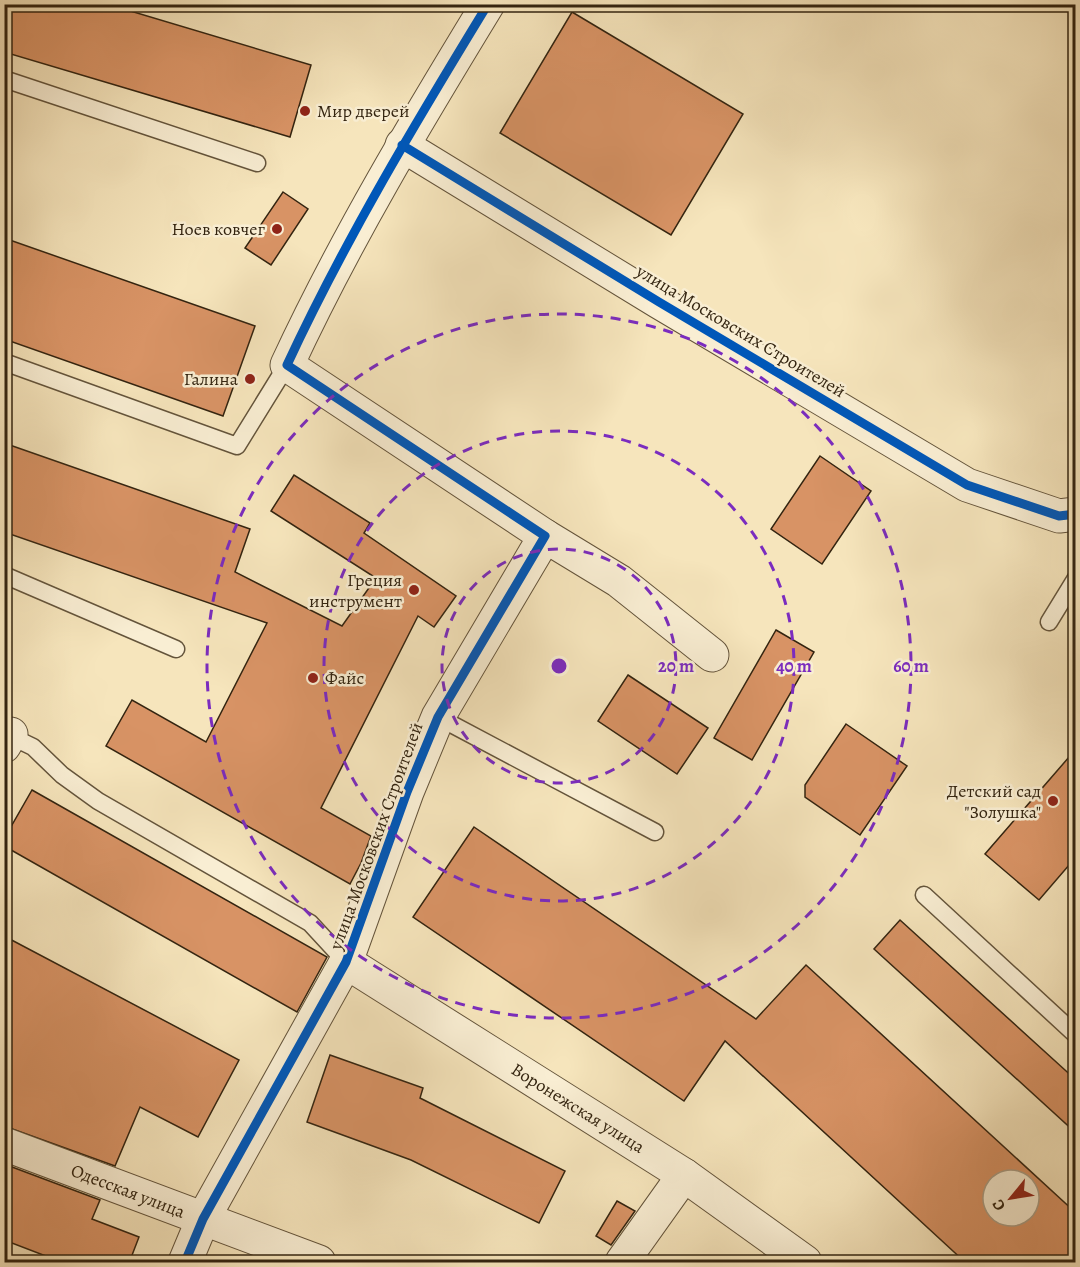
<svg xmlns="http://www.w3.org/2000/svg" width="1080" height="1267" font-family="Alegreya,serif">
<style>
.building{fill:#d89365;stroke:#332410;stroke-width:1.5;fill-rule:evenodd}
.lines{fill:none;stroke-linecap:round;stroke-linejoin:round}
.service-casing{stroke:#64543b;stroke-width:19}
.minor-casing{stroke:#64543b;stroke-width:35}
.service{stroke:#f9eed3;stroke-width:16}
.minor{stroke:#f9eed3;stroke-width:33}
.cycleway-casing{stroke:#f9eed3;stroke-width:13}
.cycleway{stroke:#0057b8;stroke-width:9}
.ring{fill:none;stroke:#7b2cbf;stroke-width:3;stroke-dasharray:10 8}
.poi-dot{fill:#8f2418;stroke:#f9eed3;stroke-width:2}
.labels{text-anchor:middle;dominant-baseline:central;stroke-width:5;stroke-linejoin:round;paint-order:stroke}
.poi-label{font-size:18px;fill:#332410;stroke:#f9eed3;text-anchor:end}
.street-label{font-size:18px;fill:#332410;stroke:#f9eed3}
.centre{fill:#7b2cbf;stroke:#f9eed3;stroke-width:3}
.ring-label{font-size:18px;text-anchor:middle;font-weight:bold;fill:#7b2cbf;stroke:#f9eed3;stroke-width:5;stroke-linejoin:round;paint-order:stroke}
</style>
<rect width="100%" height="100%" fill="#f6e5bc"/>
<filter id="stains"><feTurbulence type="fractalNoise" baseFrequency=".00333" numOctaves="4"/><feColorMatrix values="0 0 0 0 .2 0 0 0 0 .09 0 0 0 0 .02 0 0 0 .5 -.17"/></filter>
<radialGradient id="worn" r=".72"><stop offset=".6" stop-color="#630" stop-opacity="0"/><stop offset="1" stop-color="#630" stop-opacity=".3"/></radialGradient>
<g class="building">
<polygon points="4,4 107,4 311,65 290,137 4,52"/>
<polygon points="572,12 743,114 671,235 500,133"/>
<polygon points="283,192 308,209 271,265 245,248"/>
<polygon points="4,238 255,326 223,416 4,339"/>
<polygon points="4,443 250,529 235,572 342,626 376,578 271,511 294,475 370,523 364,533 456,596 434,627 418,616 321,808 371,836 361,863 350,884 106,746 132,700 206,742 267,623 4,532"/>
<polygon points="820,456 871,491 822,564 771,529"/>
<polygon points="776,630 814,652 752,760 714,738"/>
<polygon points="628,675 708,728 677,774 598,721"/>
<polygon points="846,724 907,766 860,835 805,797 805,785"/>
<polygon points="1076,749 1076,857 1039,900 985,854"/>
<polygon points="32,790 327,957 297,1012 4,846 4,839"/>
<path d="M 474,827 L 756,1019 L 806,965 L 1076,1213 L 1076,1263 L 966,1263 L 725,1041 L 684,1101 L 413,917 ZM 993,1180 L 1029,1180 L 1029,1216 L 993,1216 Z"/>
<polygon points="900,920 1076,1080 1076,1133 874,949"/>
<polygon points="4,936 239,1060 198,1137 140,1107 115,1166 4,1126"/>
<polygon points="330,1055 423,1088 420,1098 565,1171 539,1223 411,1160 307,1122"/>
<polygon points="4,1164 100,1200 92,1219 139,1237 129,1263 64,1263 4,1240"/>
<polygon points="617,1201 635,1211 611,1245 596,1236"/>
</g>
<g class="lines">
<g class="service-casing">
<g id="service">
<polyline points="4,79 257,163"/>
<polyline points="4,362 237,446 287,365"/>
<polyline points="4,575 176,649"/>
<polyline points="1049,622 1076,578"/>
<polyline points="438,717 655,832"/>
<polyline points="6,734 33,747 62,775 98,801 310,923 346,962"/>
<polyline points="924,895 1076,1035"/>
</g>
</g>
<g class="minor-casing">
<g id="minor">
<polyline points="402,145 659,302 967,485 1059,516 1076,514"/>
<polyline points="545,536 619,581 712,655"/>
<polyline points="4,746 11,734"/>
<polyline points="346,962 684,1175 805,1262"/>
<polyline points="4,1144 319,1262"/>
<path d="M 185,1262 L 203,1219 L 346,962 L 407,792 L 438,717 L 545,536 L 287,365 C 345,240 416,122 488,4"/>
<polyline points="622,1262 684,1175"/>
</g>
</g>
<use href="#service" class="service"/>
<use href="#minor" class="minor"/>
<g class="cycleway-casing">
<g id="cycleway">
<polyline points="402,145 659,302 967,485 1059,516 1076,514"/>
<path d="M 185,1262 L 203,1219 L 346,962 L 407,792 L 438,717 L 545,536 L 287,365 C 345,240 416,122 488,4"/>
</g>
</g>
<use href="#cycleway" class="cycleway"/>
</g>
<g class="ring">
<circle cx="559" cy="666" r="117"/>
<circle cx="559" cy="666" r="235"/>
<circle cx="559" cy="666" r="352"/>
</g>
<g class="poi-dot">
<circle cx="305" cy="111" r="6"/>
<circle cx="277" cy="229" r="6"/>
<circle cx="250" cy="379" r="6"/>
<circle cx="414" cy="590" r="6"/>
<circle cx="313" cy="678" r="6"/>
<circle cx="1053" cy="801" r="6"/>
</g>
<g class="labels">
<g class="poi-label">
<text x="317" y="111" text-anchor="start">Мир дверей</text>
<text x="265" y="229">Ноев ковчег</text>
<text x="238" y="379">Галина</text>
<text x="402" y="580">Греция<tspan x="402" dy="21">инструмент</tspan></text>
<text x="325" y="678" text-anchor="start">Файс</text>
<text x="1041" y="791">Детский сад<tspan x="1041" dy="21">"Золушка"</tspan></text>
</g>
<g class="street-label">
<text transform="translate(741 331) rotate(31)">улица Московских Строителей</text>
<text transform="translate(376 836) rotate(-70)">улица Московских Строителей</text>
<text transform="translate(578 1108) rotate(32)">Воронежская улица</text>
<text transform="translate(128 1191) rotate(21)">Одесская улица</text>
</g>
</g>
<circle cx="559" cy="666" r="9" class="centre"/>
<g class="ring-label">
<text x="676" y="672">20 m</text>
<text x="794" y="672">40 m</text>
<text x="911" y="672">60 m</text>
</g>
<rect width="1080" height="1267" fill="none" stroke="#f6e5bc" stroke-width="24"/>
<rect x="6" y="6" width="1068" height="1255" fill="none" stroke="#332410" stroke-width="3"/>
<rect x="12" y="12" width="1056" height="1243" fill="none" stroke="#332410" stroke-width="1.5"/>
<g transform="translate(1011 1198) rotate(240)"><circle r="28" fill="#f9eed3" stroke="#aa9d85" stroke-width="1.5"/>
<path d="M0-4.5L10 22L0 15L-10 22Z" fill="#8f2418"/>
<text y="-9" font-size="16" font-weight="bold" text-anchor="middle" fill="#332410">С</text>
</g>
<rect width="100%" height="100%" filter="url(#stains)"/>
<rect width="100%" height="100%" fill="url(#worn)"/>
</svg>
